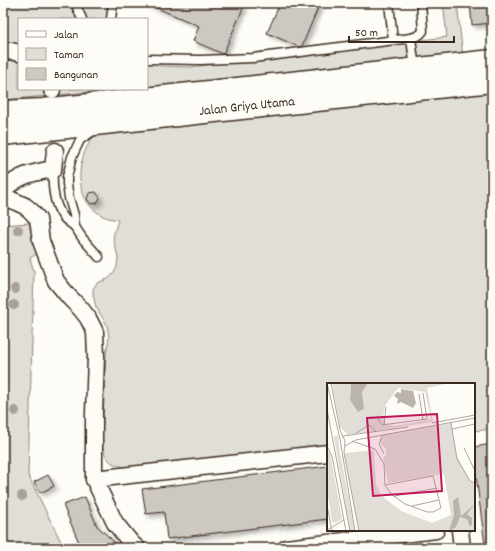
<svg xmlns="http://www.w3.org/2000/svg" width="495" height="551" font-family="Dekko,sans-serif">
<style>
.green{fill:#e1ded7;stroke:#8e847a}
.building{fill:#cdc8c2;stroke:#3b2a1e;filter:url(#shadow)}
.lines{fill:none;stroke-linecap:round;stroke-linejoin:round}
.lane-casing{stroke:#3b2a1e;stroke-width:11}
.street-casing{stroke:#3b2a1e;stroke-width:19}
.secondary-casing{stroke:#3b2a1e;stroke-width:25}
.lane{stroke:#fdfcf7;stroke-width:8}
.street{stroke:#fdfcf7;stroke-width:16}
.secondary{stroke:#fdfcf7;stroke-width:22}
.tree{fill:#a9a199}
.labels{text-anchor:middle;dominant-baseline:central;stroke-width:4;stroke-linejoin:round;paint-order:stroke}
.street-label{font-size:14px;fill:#3b2a1e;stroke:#fdfcf7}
.inset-road{fill:none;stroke:#afa8a0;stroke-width:1}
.view{fill:#c2185b;fill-opacity:0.15;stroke:#c2185b;stroke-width:2}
.inset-edge{fill:none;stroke:#3b2a1e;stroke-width:2}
</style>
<defs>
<filter id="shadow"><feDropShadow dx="3.5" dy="3.5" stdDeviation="2" flood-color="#0004"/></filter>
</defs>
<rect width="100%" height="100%" fill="#fdfcf7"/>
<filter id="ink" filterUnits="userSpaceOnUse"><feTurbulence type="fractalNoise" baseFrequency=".025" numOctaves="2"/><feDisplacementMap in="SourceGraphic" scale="8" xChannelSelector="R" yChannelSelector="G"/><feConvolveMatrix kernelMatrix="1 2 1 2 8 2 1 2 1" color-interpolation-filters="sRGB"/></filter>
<g filter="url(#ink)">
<g class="green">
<polygon points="3,3 111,3 114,19 19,19 19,89 121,89 3,100"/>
<polygon points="443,3 457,3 463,57 147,87 147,59 160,66 190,67 447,37"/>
<path d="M 492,81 L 492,429 L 474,431 L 474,384 L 328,384 L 328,447 L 141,467 C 129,467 113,469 106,456 C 104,453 103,448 102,444 L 106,354 L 109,337 L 107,325 L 96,307 L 93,295 L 93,289 L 97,283 L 108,279 L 114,273 L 117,267 L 118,257 L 113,237 L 118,220 C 113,219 107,218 103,216 C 77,202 75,171 87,147 C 89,142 94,137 98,132 Z"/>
<polygon points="29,223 40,252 30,258 34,272 28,475 64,548 3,548 3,225"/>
</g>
<g class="building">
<polygon points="145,3 237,3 244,6 223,54 193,41 199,26"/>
<polygon points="280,3 320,3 302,46 299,47 267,33"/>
<polygon points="470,3 492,3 492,23 472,25"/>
<polygon points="96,192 100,198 97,203 91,204 87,199 89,193"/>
<polygon points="492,444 492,545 485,545 474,460 474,447"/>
<polygon points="328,466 328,519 167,539 164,512 146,514 142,489"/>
<polygon points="48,475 54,486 40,493 34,482"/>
<polygon points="85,497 97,526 121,548 83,548 80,545 63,505"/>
</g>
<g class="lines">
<g class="lane-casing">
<g id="lane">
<polyline points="75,3 82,19"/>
<polyline points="389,3 393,40"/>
<polyline points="111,19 113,3"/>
<polyline points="411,38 415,69"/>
<path d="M 147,59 L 200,60 L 253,58 L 411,38 C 417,36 420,36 423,31 L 421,3"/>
<polyline points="93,131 80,140 72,157 67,177 67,184 69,198 74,215 75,227 83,239 99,257"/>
<path d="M 53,169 C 52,186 53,206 65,219 C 68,222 72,224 75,227"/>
</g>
</g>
<g class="street-casing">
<g id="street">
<polyline points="3,52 11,51 19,53"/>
<polyline points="52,89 52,90"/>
<path d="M 3,190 C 20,175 31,173 53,169 L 55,151"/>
<polyline points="3,196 25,206 31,211 38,219 41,241 56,281 69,297 81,309 88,318 95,332 96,357 94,413 94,479 115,523 132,544 137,548"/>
<polyline points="94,479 328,453"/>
<polyline points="460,530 462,548"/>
<polyline points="286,548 436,530"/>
</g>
</g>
<g class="secondary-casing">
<g id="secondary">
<polyline points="3,112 43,110 492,61"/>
<polyline points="3,134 492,81"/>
</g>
</g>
<use href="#lane" class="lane"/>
<use href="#street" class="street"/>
<use href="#secondary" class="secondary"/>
</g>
<g class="tree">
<circle cx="18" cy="230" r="5"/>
<circle cx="15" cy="289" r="5"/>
<circle cx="14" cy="305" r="5"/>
<circle cx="15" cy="411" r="5"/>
<circle cx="22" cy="496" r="5"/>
</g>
</g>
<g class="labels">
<g class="street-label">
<text transform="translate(247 107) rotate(-6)">Jalan Griya Utama</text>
</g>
</g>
<g transform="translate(327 383)">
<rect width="148" height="148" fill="#fdfcf7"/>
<path d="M 5,0 L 24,0 L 23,17 L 31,29 L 37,26 L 35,9 L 41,0 L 122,0 L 100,5 L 106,39 L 21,52 L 13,44 ZM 71,5 L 98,9 L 104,36 L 68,43 L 59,41 L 56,34 L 59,21 ZM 124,40 L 130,73 L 143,98 L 148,100 L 148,148 L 32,148 L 17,70 L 47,67 L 49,102 L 55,113 L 74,128 L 105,140 L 124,132 L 117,91 L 61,100 L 56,75 L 59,72 L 59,65 L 55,63 L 53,58 L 56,52 ZM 11,52 L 13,70 L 28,148 L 23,148 L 7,54 ZM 0,67 L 3,70 L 15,136 L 8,140 L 5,139 L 0,106 Z" fill="#e1ded7" fill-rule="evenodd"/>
<path d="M 24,0 L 41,0 L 35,9 L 37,26 L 31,29 L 23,17 ZM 74,6 L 86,8 L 89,20 L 86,25 L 74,19 L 70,21 L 71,16 L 67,13 L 70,9 L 74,10 ZM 131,114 L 134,133 L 148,121 L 140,131 L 145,135 L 145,141 L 143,144 L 140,136 L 133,134 L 129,144 L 122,148 L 127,132 L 126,118 Z" fill="#bbb4ad"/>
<path class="inset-road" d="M 0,0 L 13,56 L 28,148M 4,0 L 13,47 L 18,58 L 17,70 L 32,148M 92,11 L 96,37M 0,26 L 23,148M 50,34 L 55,42 L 100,36 L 96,10M 105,40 L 148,32M 124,40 L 130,76 L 143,98 L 148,100M 57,42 L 59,24M 125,46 L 148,41M 29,50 L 42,42 L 49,48M 16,53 L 81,44M 55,53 L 52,61 L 57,71M 25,58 L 48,66 L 57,81 L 58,102 L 64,111 L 78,121 L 100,129 L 106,129 L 114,125 L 106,93 L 58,102M 0,63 L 5,73 L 19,148M 18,63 L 29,57 L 148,35M 137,65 L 148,88M 68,113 L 110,105M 0,122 L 5,148M 85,123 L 112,117M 0,147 L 17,137"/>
<path class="view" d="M 110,31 L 115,108 L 46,113 L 40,35 Z"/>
<rect width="148" height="148" class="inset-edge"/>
</g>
<rect width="495" height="551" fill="none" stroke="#fdfcf7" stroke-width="16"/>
<rect x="8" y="8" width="479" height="535" fill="none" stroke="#3b2a1e" stroke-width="1.5" filter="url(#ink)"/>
<rect x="18" y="18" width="130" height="72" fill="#fdfcf7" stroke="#afa8a0"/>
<rect x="26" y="31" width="20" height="6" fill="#fdfcf7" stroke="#afa8a0"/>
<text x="54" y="38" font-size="12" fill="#3b2a1e">Jalan</text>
<rect x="26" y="48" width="20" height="12" fill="#e1ded7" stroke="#afa8a0"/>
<text x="54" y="58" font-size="12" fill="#3b2a1e">Taman</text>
<rect x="26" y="68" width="20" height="12" fill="#cdc8c2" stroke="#afa8a0"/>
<text x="54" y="78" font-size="12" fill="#3b2a1e">Bangunan</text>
<path d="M349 36v6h105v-6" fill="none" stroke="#3b2a1e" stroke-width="2"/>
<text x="355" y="36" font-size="12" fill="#3b2a1e" stroke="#fdfcf7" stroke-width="3" paint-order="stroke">50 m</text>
</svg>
